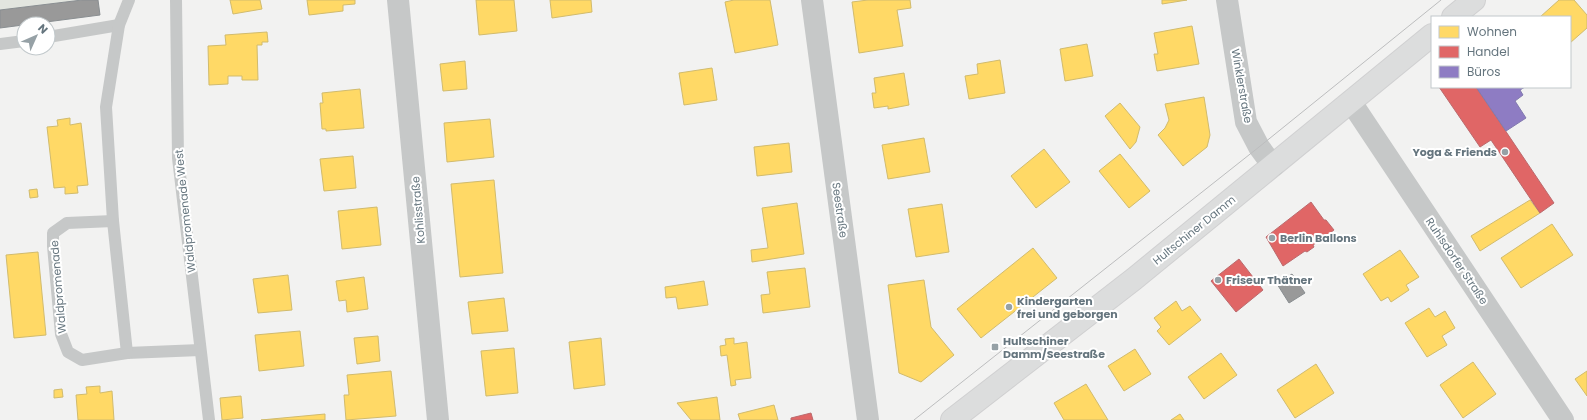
<svg xmlns="http://www.w3.org/2000/svg" width="1587" height="420" font-family="Poppins,sans-serif">
<style>
.green{fill:#e2e5df}
.homes{fill:#ffd966;stroke:#d1bb6d}
.shops{fill:#e06666;stroke:#bb6a6d}
.offices{fill:#8e7cc3;stroke:#827aae}
.industry{fill:#999;stroke:#898e91}
.lines{fill:none;stroke-linecap:round;stroke-linejoin:round}
.secondary-casing{stroke:#d0d0d1;stroke-width:24}
.service{stroke:#c6c8c8;stroke-width:12}
.minor{stroke:#c6c8c8;stroke-width:22}
.tertiary{stroke:#c6c8c8;stroke-width:22}
.secondary{stroke:#dcdddd;stroke-width:22}
.tram{stroke:#bcbdbe;stroke-width:1}
.poi-dot{fill:#96a1a6;stroke:#fff;stroke-width:1.5}
.labels{text-anchor:middle;dominant-baseline:central;stroke-width:4;stroke-linejoin:round;paint-order:stroke}
.street-label{font-size:11px;fill:#65757e;stroke:#fff}
.poi-label{font-size:11px;font-weight:bold;fill:#65757e;stroke:#fff;text-anchor:start}
</style>
<rect width="100%" height="100%" fill="#f2f2f1"/>
<polygon class="green" points="0,0 80,0 0,10"/>
<g class="homes">
<polygon points="230,0 260,0 262,9 233,14"/>
<polygon points="307,0 355,0 355,4 343,5 343,11 309,15"/>
<polygon points="476,0 514,0 517,31 479,35"/>
<polygon points="550,0 591,0 592,12 552,18"/>
<polygon points="734,0 770,0 778,45 735,53 725,2"/>
<polygon points="868,0 910,0 911,8 897,10 903,46 859,53 852,2"/>
<polygon points="1162,0 1187,0 1162,4"/>
<polygon points="1559,0 1574,0 1587,15 1587,28 1570,43 1570,17 1540,17"/>
<polygon points="1192,26 1199,64 1157,71 1154,54 1158,54 1154,33"/>
<polygon points="267,32 268,42 262,42 262,45 257,45 258,80 242,80 242,76 228,76 228,84 209,85 208,46 226,45 225,35"/>
<polygon points="1087,44 1093,76 1065,81 1060,49"/>
<polygon points="1000,60 1005,93 969,99 965,76 978,74 977,64"/>
<polygon points="465,61 467,89 443,91 440,64"/>
<polygon points="712,68 717,100 684,105 679,73"/>
<polygon points="904,73 909,105 888,109 888,106 874,108 872,93 876,93 874,78"/>
<polygon points="360,89 364,128 326,131 326,129 322,129 320,103 323,103 322,93"/>
<polygon points="1204,97 1210,135 1207,147 1183,166 1158,135 1165,128 1169,120 1165,104"/>
<polygon points="1120,103 1140,127 1136,142 1130,149 1105,116"/>
<polygon points="70,118 70,125 81,123 88,185 77,186 78,193 65,194 65,187 54,188 47,127 58,126 57,120"/>
<polygon points="490,119 494,157 447,162 444,123"/>
<polygon points="924,138 930,172 888,179 882,145"/>
<polygon points="789,143 792,172 757,176 754,147"/>
<polygon points="1044,149 1070,182 1036,208 1011,176"/>
<polygon points="1120,154 1150,191 1129,208 1099,171"/>
<polygon points="353,156 356,188 324,191 320,159"/>
<polygon points="494,180 503,273 460,277 451,184"/>
<polygon points="37,189 38,197 30,198 29,190"/>
<polygon points="1530,200 1540,213 1480,251 1471,236"/>
<polygon points="797,203 804,254 752,262 751,250 768,248 762,208"/>
<polygon points="942,204 949,252 916,257 908,209"/>
<polygon points="377,207 381,245 342,249 338,211"/>
<polygon points="1552,224 1573,255 1521,288 1501,258"/>
<polygon points="1033,248 1057,278 981,338 957,309"/>
<polygon points="1400,250 1419,277 1406,285 1409,290 1391,302 1388,297 1381,301 1363,274"/>
<polygon points="38,252 46,335 14,338 6,255"/>
<polygon points="805,268 810,307 763,313 761,295 770,294 767,272"/>
<polygon points="288,275 292,310 258,313 253,279"/>
<polygon points="364,277 368,309 347,312 346,300 339,301 336,281"/>
<polygon points="924,280 931,327 954,355 921,382 899,373 888,285"/>
<polygon points="704,281 708,305 678,309 676,297 666,298 665,287"/>
<polygon points="504,298 508,331 472,334 468,302"/>
<polygon points="1176,301 1182,311 1190,306 1201,320 1169,345 1157,331 1161,327 1154,318"/>
<polygon points="1429,308 1435,317 1445,311 1455,328 1442,336 1447,345 1427,357 1405,323"/>
<polygon points="300,331 304,366 259,371 255,335"/>
<polygon points="378,336 380,361 357,364 354,338"/>
<polygon points="601,338 605,385 574,389 569,342"/>
<polygon points="734,338 734,344 747,342 751,378 735,380 736,385 731,386 727,355 721,356 720,346 726,345 725,339"/>
<polygon points="514,348 518,393 486,396 481,351"/>
<polygon points="1135,349 1151,374 1124,391 1108,366"/>
<polygon points="1221,353 1237,375 1204,399 1188,377"/>
<polygon points="1473,362 1496,394 1463,418 1440,385"/>
<polygon points="1316,364 1334,393 1295,418 1277,390"/>
<polygon points="391,371 396,416 346,420 344,395 349,395 347,375"/>
<polygon points="1587,371 1587,396 1575,379"/>
<polygon points="1086,384 1108,420 1064,420 1054,403"/>
<polygon points="100,386 100,393 112,391 114,420 78,420 76,395 87,394 86,387"/>
<polygon points="62,389 63,397 54,398 54,390"/>
<polygon points="241,396 243,418 222,420 220,398"/>
<polygon points="717,397 720,420 691,420 677,403"/>
<polygon points="774,405 778,420 740,420 738,414"/>
<polygon points="325,414 325,420 261,420"/>
<polygon points="1180,414 1184,420 1171,420"/>
</g>
<g class="shops">
<polygon points="1439,87 1476,87 1554,203 1540,213 1491,140 1480,147"/>
<polygon points="1311,202 1324,220 1326,220 1334,230 1313,245 1314,247 1307,252 1305,251 1283,266 1266,237"/>
<polygon points="1239,259 1263,290 1236,312 1211,281"/>
<polygon points="811,413 813,420 791,420 791,418"/>
</g>
<polygon class="offices" points="1476,87 1525,87 1520,90 1523,95 1515,101 1526,118 1506,131"/>
<g class="industry">
<polygon points="82,0 98,0 100,15 0,28 0,10"/>
<polygon points="1292,274 1305,293 1289,303 1277,284"/>
</g>
<g class="lines">
<g class="secondary-casing">
<g id="secondary">
<polyline points="1453,17 1474,0"/>
<polyline points="952,420 1134,279 1432,35"/>
</g>
</g>
<g class="service">
<polyline points="176,0 178,158 209,420"/>
<polyline points="48,37 119,25"/>
<polyline points="0,44 24,41"/>
<polyline points="113,221 67,223 53,233 53,246 61,334 68,352 82,360 127,353 200,350"/>
<polyline points="127,353 113,221 106,107 119,25 129,0"/>
</g>
<g class="minor">
<polyline points="812,0 868,420"/>
<polyline points="1227,0 1246,122 1259,147 1273,166"/>
<polyline points="1351,102 1563,420"/>
</g>
<polyline class="tertiary" points="398,0 438,420"/>
<use href="#secondary" class="secondary"/>
<polyline class="tram" points="914,420 1259,147 1441,0"/>
</g>
<g class="poi-dot">
<circle cx="1505" cy="152" r="4"/>
<circle cx="1272" cy="238" r="4"/>
<circle cx="1218" cy="280" r="4"/>
<circle cx="1009" cy="307" r="4"/>
<rect x="991" y="343" width="8" height="8" rx="2"/>
</g>
<g class="labels">
<g class="street-label">
<text transform="translate(1242 86) rotate(80)">Winklerstraße</text>
<text transform="translate(418 210) rotate(-95)">Kohlisstraße</text>
<text transform="translate(840 210) rotate(82)">Seestraße</text>
<text transform="translate(185 211) rotate(-96)">Waldpromenade West</text>
<text transform="translate(1194 230) rotate(-39)">Hultschiner Damm</text>
<text transform="translate(1457 261) rotate(56)">Ruhlsdorfer Straße</text>
<text transform="translate(58 287) rotate(-95)">Waldpromenade</text>
</g>
<g class="poi-label">
<text x="1497" y="152" text-anchor="end">Yoga &amp; Friends</text>
<text x="1280" y="238">Berlin Ballons</text>
<text x="1226" y="280">Friseur Thätner</text>
<text x="1017" y="301">Kindergarten<tspan x="1017" dy="13">frei und geborgen</tspan></text>
<text x="1003" y="341">Hultschiner<tspan x="1003" dy="13">Damm/Seestraße</tspan></text>
</g>
</g>
<rect x="1431" y="16" width="140" height="72" fill="#ffffff" stroke="#c1c8cb"/>
<rect x="1439" y="26" width="20" height="12" fill="#ffd966" stroke="#c1c8cb"/>
<text x="1467" y="36" font-size="12" fill="#65757e">Wohnen</text>
<rect x="1439" y="46" width="20" height="12" fill="#e06666" stroke="#c1c8cb"/>
<text x="1467" y="56" font-size="12" fill="#65757e">Handel</text>
<rect x="1439" y="66" width="20" height="12" fill="#8e7cc3" stroke="#c1c8cb"/>
<text x="1467" y="76" font-size="12" fill="#65757e">Büros</text>
<g transform="translate(36 36) rotate(45)"><circle r="19" fill="#ffffff" stroke="#c1c8cb"/>
<path d="M0-3L7 15L0 10L-7 15Z" fill="#96a1a6"/>
<text y="-6" font-size="11" font-weight="bold" text-anchor="middle" fill="#65757e">N</text>
</g>
</svg>
